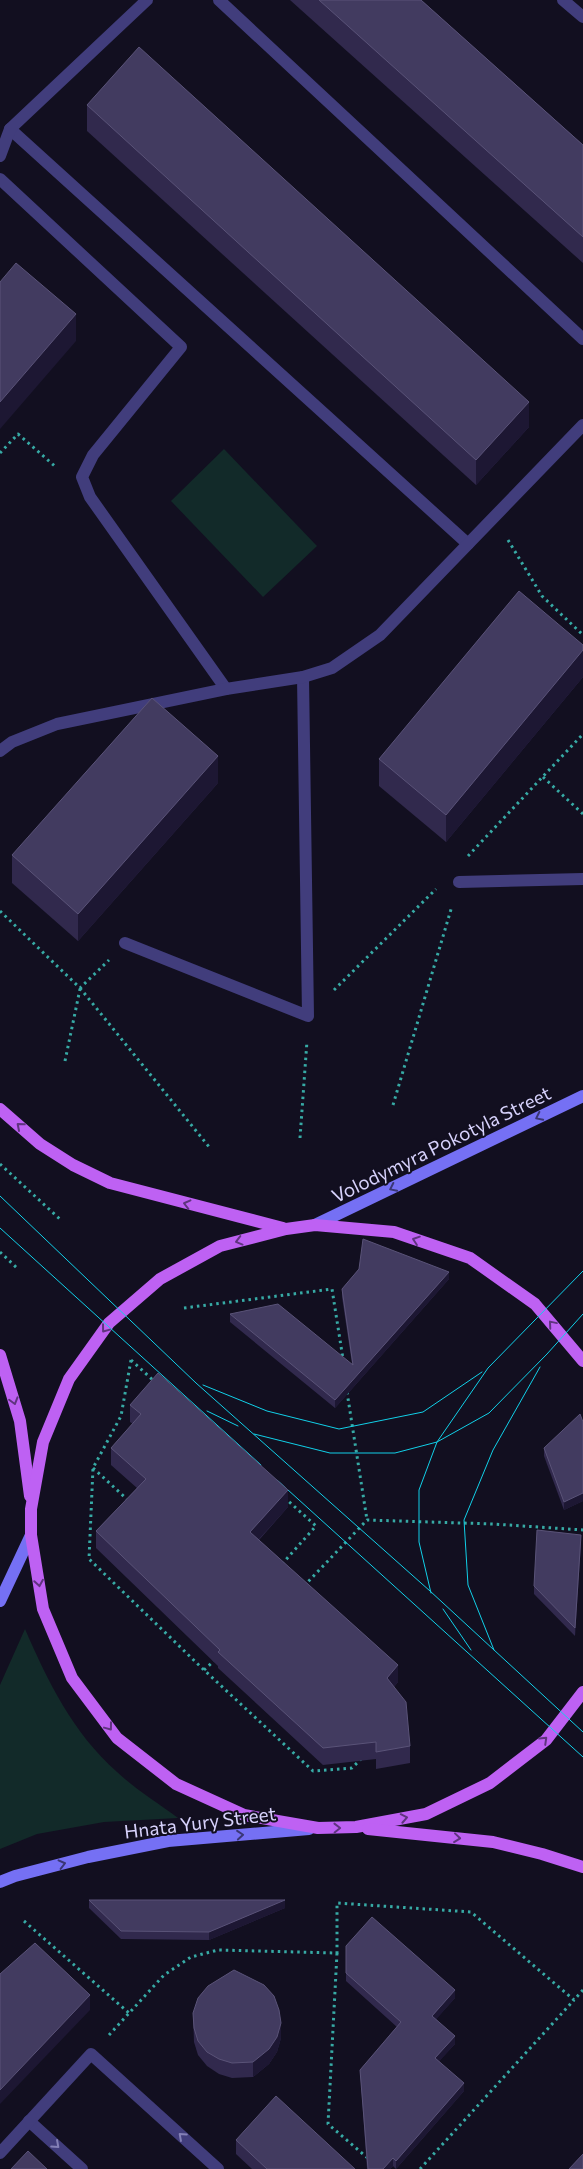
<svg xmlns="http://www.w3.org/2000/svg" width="583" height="2169" font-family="Commissioner,sans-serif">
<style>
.green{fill:#122a29}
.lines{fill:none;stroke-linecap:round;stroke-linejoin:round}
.path{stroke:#37aaa5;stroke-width:3;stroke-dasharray:2.5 4;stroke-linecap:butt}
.lane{stroke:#413d7c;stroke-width:12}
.street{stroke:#413d7c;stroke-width:12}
.secondary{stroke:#7570f4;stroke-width:12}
.primary{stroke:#be61f3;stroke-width:12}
.tram{stroke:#11d0e8;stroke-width:1}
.wall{fill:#31294d}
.shaded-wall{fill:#1d1733}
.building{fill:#423b60;stroke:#5a5378}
.oneway{stroke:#3a3675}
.oneway2{stroke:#5f347f}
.oneway3{stroke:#8480b6}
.labels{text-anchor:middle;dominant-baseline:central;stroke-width:4;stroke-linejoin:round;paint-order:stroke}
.street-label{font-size:19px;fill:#d7d2fc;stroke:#120f20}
</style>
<rect width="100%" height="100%" fill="#120f20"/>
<g class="green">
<polygon points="224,449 317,546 263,597 171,501"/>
<path d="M 25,1629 C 48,1682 73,1733 117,1772 C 135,1789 158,1803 178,1818 L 104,1822 L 37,1834 L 0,1849 L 0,1685 Z"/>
</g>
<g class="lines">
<g class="path">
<polyline points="0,453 18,434 57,468"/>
<polyline points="508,540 542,596 583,635"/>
<polyline points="543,777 583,814"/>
<polyline points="468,856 583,734"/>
<polyline points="0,911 80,988 109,960"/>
<polyline points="80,988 210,1148"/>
<polyline points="334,990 436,889"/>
<polyline points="65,1061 80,989"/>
<polyline points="393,1105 452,906"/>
<polyline points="300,1138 307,1041"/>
<polyline points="0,1164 62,1221"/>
<polyline points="0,1252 18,1269"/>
<polyline points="184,1308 332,1289 343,1359"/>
<polyline points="131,1360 121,1416 93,1468 89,1559 204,1670 313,1771 352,1768 362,1758"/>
<polyline points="131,1360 155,1382"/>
<polyline points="347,1392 367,1520"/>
<polyline points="93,1468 129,1501"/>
<polyline points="282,1564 316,1526 286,1499"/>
<polyline points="304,1586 367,1520 493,1524 583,1530"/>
<polyline points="204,1670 215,1660"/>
<polyline points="24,1921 129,2013"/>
<polyline points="337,1953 328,2124 370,2160"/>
<polyline points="109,2035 164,1975 191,1957 218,1950 337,1953 337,1903 471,1912 574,2000 583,1990"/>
<polyline points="420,2169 574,2000"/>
</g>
<g class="lane">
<polyline points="219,0 583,339"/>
<polyline points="563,0 583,17"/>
<polyline points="10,129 468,544"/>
<polyline points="0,156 10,129 147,0"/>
<polyline points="0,179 181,347 93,455 82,477 90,497 226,689"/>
<polyline points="125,943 308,1016 303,677"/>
<polyline points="29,2121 82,2169"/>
<polyline points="0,2153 91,2054 218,2169"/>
</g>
<g class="street">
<polyline points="0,751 12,742 57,724 226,689 303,677 332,668 380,635 583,425"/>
<polyline points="459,882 583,879"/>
</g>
<g class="secondary">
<polyline points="315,1225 583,1096"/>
<polyline points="0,1601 31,1535"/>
<polyline points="0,1882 15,1876 88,1857 168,1841 309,1829"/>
</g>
<g class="primary">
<polyline points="0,1109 40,1144 73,1165 110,1183 283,1228"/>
<polyline points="0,1355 20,1421 30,1496"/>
<polyline points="583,1361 535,1304 470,1258 394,1232 315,1225 286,1229 220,1246 160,1279 109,1323 69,1379 43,1442 31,1509 31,1535 43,1609 72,1678 117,1738 176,1784 244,1815 318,1828 356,1827 426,1814 490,1783 546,1740 583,1692"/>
<polyline points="368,1829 493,1842 542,1854 583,1867"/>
</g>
<g class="tram">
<polyline points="0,1196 196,1383 430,1591 583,1732"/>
<polyline points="0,1228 261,1465"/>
<polyline points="203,1385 267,1411 339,1429 423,1412 482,1372"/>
<polyline points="207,1411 238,1426"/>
<polyline points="254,1434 330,1453 395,1453 437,1442 489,1413 547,1354 583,1314"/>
<polyline points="277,1480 583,1757"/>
<polyline points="431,1593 419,1542 419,1490 437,1442 488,1368 583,1271"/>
<polyline points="443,1609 471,1650"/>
<polyline points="494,1650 468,1585 464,1520 493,1450 540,1367"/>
</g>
</g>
<g class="wall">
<polygon points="290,0 421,0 583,145 583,263"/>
<polygon points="87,105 529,427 476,485 87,131"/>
<polygon points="583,645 583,677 446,842 379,786 379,759"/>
<polygon points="218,783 78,941 12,883 12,855"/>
<polygon points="359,1269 449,1279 335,1408 230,1322 230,1314 352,1364 342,1297 342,1289"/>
<polygon points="130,1405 288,1507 259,1540 398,1682 394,1687 410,1746 410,1763 376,1769 376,1759 323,1765 218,1668 218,1666 96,1548 96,1531 137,1488 111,1465 111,1448 133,1424 130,1422"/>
<polygon points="583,1422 583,1501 564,1510 544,1456 544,1448"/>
<polygon points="581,1543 575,1636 534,1594 534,1586"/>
<polygon points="89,1900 285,1908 209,1940 121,1939 89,1908"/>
<polygon points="346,1946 455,1998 436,2019 455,2044 439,2061 464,2091 396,2169 393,2166 390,2169 367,2169 360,2070 397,2027 346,1981"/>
<polygon points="193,2013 281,2038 277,2052 269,2064 253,2077 232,2078 219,2074 207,2066 198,2055 194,2042"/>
<polygon points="236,2140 355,2169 252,2169 236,2154"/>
</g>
<g class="shaded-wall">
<polygon points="76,314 76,341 0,429 0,402"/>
<polygon points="529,402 529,427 476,485 476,460"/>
<polygon points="583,650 583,677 446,842 446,815"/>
<polygon points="218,756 218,783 78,941 78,914"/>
<polygon points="449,1272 449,1279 335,1408 335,1400"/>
<polygon points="288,1490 288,1507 250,1549 250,1532"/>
<polygon points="583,1493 583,1501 564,1510 564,1502"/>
<polygon points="581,1535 581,1543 575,1636 575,1628"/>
<polygon points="398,1665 398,1682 387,1695 387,1678"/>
<polygon points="285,1900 285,1908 209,1940 209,1932"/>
<polygon points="455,1990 455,1998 432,2024 432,2016"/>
<polygon points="90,1995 90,2010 0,2104 0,2090"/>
<polygon points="281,2023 281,2038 277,2052 269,2064 253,2077 253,2062"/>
<polygon points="455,2036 455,2044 435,2066 435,2058"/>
<polygon points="464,2083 464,2091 396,2169 396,2161"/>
<polygon points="393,2158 393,2166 390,2169 383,2169"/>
</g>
<g class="building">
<polygon points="319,0 421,0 583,145 583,237"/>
<polygon points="139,47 529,402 476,460 87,105"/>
<polygon points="16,263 76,314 0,402 0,282"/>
<polygon points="519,591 583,645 583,650 446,815 379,759"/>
<polygon points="152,698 218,756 78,914 12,855"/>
<polygon points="363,1239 449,1272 335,1400 230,1314 278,1304 353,1365 342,1289 359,1269"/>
<polygon points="158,1373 288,1490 250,1532 398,1665 387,1678 406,1702 410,1746 376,1752 376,1742 323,1748 218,1652 220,1650 96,1531 146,1479 111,1448 141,1414 130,1405"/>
<polygon points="580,1414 583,1422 583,1493 564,1502 544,1448"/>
<polygon points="537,1530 581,1535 575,1628 534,1586"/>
<polygon points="89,1900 285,1900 209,1932 121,1931"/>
<polygon points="372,1917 455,1990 432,2016 455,2036 435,2058 464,2083 396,2161 393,2158 383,2169 368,2169 360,2070 401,2022 346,1973 346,1946"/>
<polygon points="35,1943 90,1995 0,2090 0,1974"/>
<polygon points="234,1970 264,1985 274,1996 279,2010 281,2023 277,2037 269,2049 253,2062 232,2063 219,2059 207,2052 198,2041 194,2028 193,2013 198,1998 208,1986"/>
<polygon points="276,2096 355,2169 267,2169 236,2140"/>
<polygon points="28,2151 47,2169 11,2169"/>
<polygon points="583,2154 583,2169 569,2169"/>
</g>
<defs><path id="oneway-chevron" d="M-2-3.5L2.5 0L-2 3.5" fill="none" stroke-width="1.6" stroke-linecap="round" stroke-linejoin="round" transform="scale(1.25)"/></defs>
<g class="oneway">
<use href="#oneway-chevron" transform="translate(539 1117) rotate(154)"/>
<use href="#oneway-chevron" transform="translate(393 1188) rotate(154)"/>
<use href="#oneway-chevron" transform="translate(240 1835) rotate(-5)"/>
<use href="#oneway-chevron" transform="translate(62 1864) rotate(-14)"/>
</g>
<g class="oneway2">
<use href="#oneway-chevron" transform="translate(20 1126) rotate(-139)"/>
<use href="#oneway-chevron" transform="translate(187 1204) rotate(-166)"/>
<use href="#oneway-chevron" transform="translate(416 1240) rotate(-161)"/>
<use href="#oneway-chevron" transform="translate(239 1241) rotate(165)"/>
<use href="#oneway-chevron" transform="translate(552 1324) rotate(-130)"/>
<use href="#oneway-chevron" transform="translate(105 1329) rotate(127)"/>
<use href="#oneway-chevron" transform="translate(14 1401) rotate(74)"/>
<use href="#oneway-chevron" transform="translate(39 1583) rotate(81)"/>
<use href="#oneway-chevron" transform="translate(109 1727) rotate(53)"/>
<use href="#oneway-chevron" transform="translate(544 1740) rotate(-44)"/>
<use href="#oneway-chevron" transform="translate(404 1818) rotate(-11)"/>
<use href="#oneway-chevron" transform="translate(337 1828) rotate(-1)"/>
<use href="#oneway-chevron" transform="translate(457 1838) rotate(6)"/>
</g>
<g class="oneway3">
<use href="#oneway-chevron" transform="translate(182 2136) rotate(-138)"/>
<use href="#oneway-chevron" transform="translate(56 2145) rotate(42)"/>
</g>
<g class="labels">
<g class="street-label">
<text transform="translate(441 1144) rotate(-26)">Volodymyra Pokotyla Street</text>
<text transform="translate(200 1822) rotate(-7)">Hnata Yury Street</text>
</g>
</g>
</svg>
